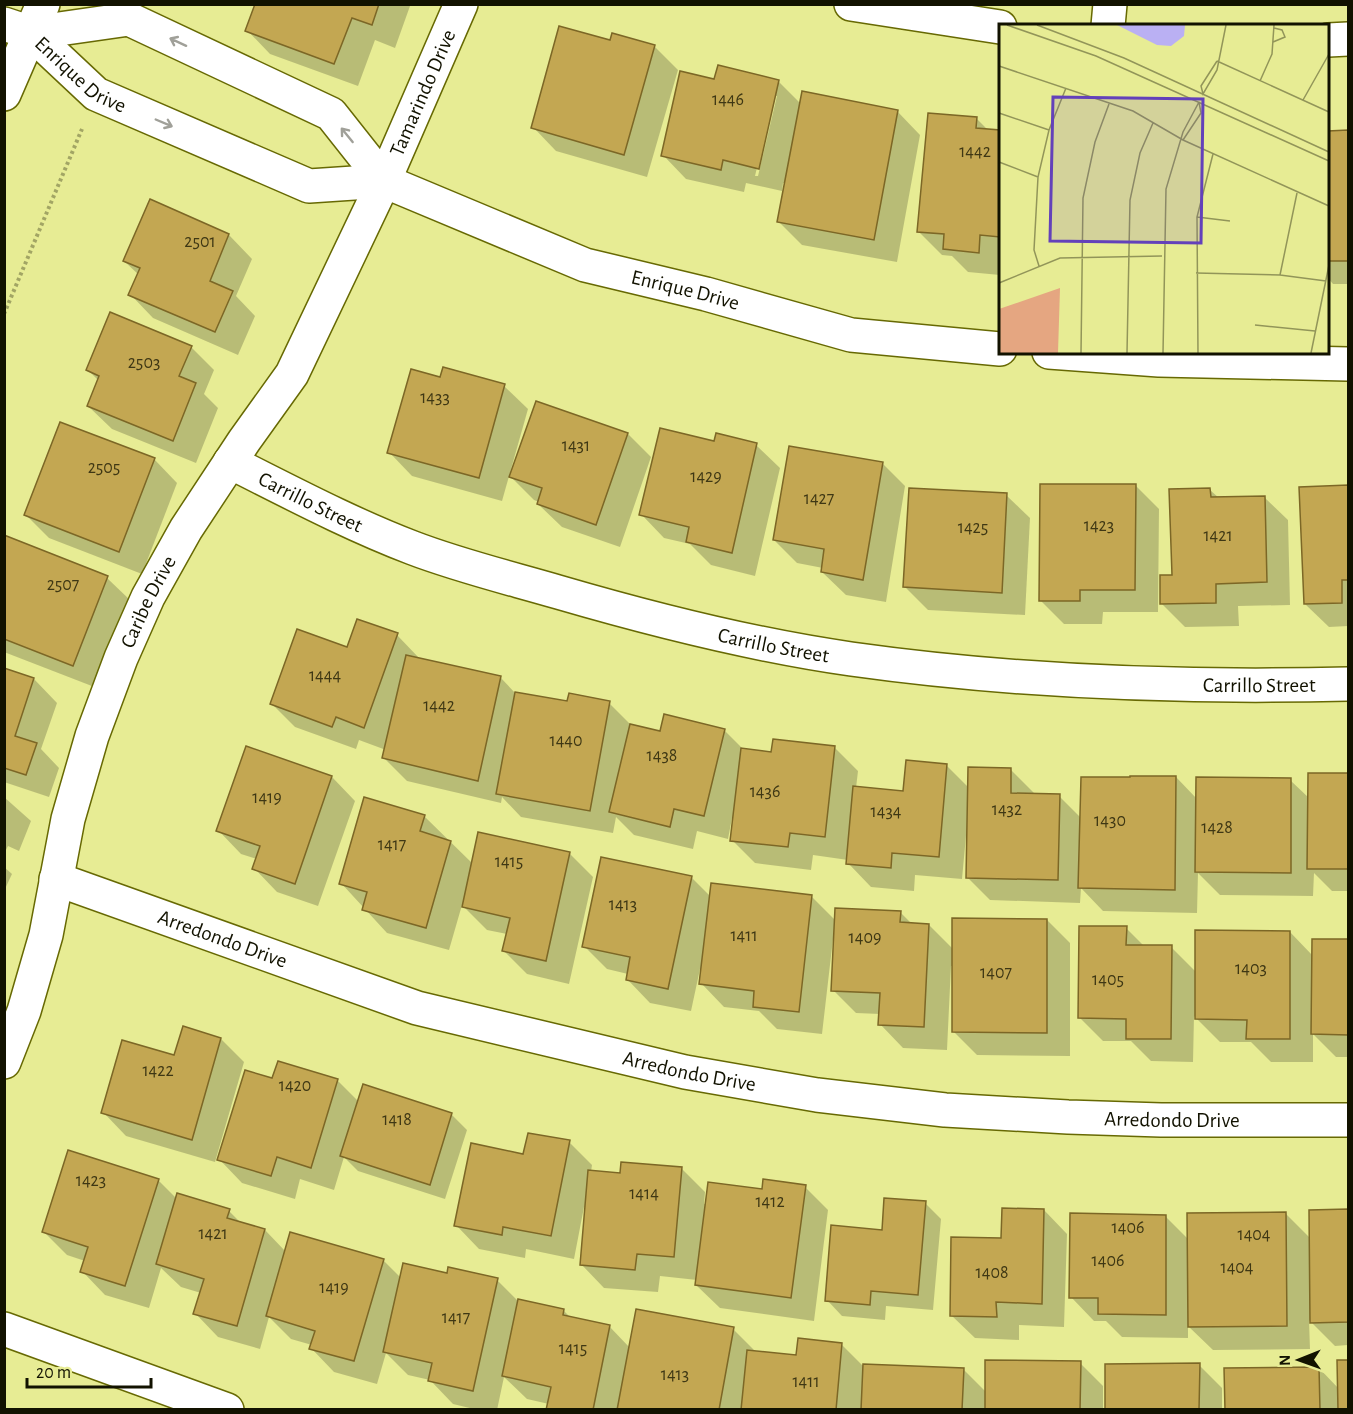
<svg xmlns="http://www.w3.org/2000/svg" width="1353" height="1414" font-family="'Alegreya Sans',sans-serif">
<style>
.shadow{fill:#0003;fill-rule:evenodd}
.building{fill:#c3a752;stroke:#7c6726;stroke-width:1.5}
.lines{fill:none;stroke-linecap:round;stroke-linejoin:round}
.street-casing{stroke:#676903;stroke-width:36}
.secondary-casing{stroke:#676903;stroke-width:36}
.path{stroke:#a2a564;stroke-width:4;stroke-dasharray:3 3;stroke-linecap:butt}
.street{stroke:#fff;stroke-width:33}
.secondary{stroke:#fff;stroke-width:33}
.oneway{stroke:#a0a099}
.labels{text-anchor:middle;dominant-baseline:central;stroke-width:6;stroke-linejoin:round;paint-order:stroke}
.number-label{font-size:18px;fill:#3e3714}
.street-label{font-size:21px;fill:#121200;stroke:#e7ec94}
.inset-road{fill:none;stroke:#929559;stroke-width:1.5}
.view{fill:#6341ba;fill-opacity:0.15;stroke:#6341ba;stroke-width:3}
.inset-edge{fill:none;stroke:#121200;stroke-width:3}
</style>
<rect width="100%" height="100%" fill="#e7ec94"/>
<g class="shadow">
<polygon points="256,4 409,4 410,6 395,48 375,40 358,86 270,54 247,30"/>
<polygon points="655,47 678,70 647,177 556,151 533,127"/>
<path d="M 715,81 L 778,81 L 801,104 L 897,111 L 920,135 L 897,262 L 802,245 L 779,222 L 786,184 L 783,183 L 782,191 L 746,183 L 744,192 L 686,179 L 663,155 ZM 774,96 L 777,96 L 758,176 L 755,176 Z"/>
<polygon points="976,118 989,131 1000,132 1000,275 968,272 952,256 942,255 919,232"/>
<polygon points="1328,132 1348,132 1348,284 1333,284 1328,278"/>
<polygon points="151,201 229,235 252,259 236,296 255,316 238,355 153,318 130,294 139,275 124,261"/>
<polygon points="191,347 214,370 204,394 218,408 196,463 112,429 88,406 99,381 88,370"/>
<polygon points="441,379 504,386 528,409 502,501 412,476 389,452"/>
<polygon points="628,434 651,457 620,547 562,527 538,504 539,502 534,500 511,477"/>
<polygon points="715,443 756,445 780,468 755,576 711,565 690,544 664,538 641,514"/>
<polygon points="154,459 177,483 142,574 49,538 26,515"/>
<polygon points="882,463 905,486 886,602 846,595 822,572 823,568 797,563 774,540"/>
<polygon points="1135,485 1159,509 1158,612 1103,612 1102,624 1064,624 1041,601"/>
<polygon points="1348,486 1348,626 1329,627 1305,604 1301,489"/>
<polygon points="1210,490 1219,498 1264,497 1288,520 1290,605 1238,606 1239,626 1185,627 1162,604"/>
<polygon points="1006,495 1030,518 1025,615 928,610 905,587"/>
<polygon points="4,537 107,578 131,601 97,688 4,652"/>
<polygon points="397,635 420,659 501,678 516,694 568,703 609,703 632,726 662,733 724,730 744,750 773,754 835,748 858,771 856,788 904,793 946,765 969,788 1010,769 1034,793 1034,795 1059,796 1081,818 1176,777 1197,799 1290,780 1309,798 1309,775 1348,774 1348,891 1332,891 1314,873 1313,896 1220,895 1198,873 1197,913 1103,911 1081,888 1080,903 990,900 967,877 968,836 966,836 962,879 915,875 914,891 871,887 848,863 848,860 813,855 811,870 755,863 732,840 734,819 732,818 728,839 697,831 693,849 634,835 616,817 613,833 521,817 502,797 501,803 407,781 384,758 386,750 359,740 356,749 295,727 272,704 348,649"/>
<polygon points="4,670 34,679 57,703 41,749 59,768 49,797 4,782"/>
<polygon points="247,748 332,777 355,801 318,906 277,892 254,868 257,859 241,854 218,830"/>
<polygon points="4,797 31,821 19,851 8,846 4,854"/>
<polygon points="424,816 473,864 570,854 593,877 569,984 527,974 504,951 507,934 487,930 462,905 449,950 387,933 341,883"/>
<polygon points="4,867 12,874 4,891"/>
<polygon points="691,877 711,897 812,897 836,921 901,913 912,924 929,925 954,950 1047,920 1070,943 1070,1056 977,1055 953,1031 954,966 951,966 947,1050 903,1048 880,1024 880,1014 856,1013 833,990 835,939 833,939 822,1034 777,1029 759,1011 724,1007 701,983 702,969 700,969 691,1011 650,1003 627,979 628,974 607,969 584,946"/>
<polygon points="1126,928 1145,947 1171,947 1197,973 1290,932 1313,956 1313,940 1348,941 1348,1057 1336,1057 1313,1034 1313,1062 1271,1062 1251,1042 1220,1042 1194,1016 1193,1062 1151,1061 1131,1041 1103,1041 1080,1018"/>
<polygon points="221,1039 244,1062 215,1162 126,1136 103,1112 175,1057"/>
<polygon points="273,1080 337,1080 359,1102 364,1086 452,1115 467,1130 445,1199 358,1171 344,1157 334,1190 300,1179 295,1199 242,1183 219,1159"/>
<polygon points="569,1142 592,1165 591,1172 621,1174 682,1169 705,1192 704,1204 763,1191 805,1187 828,1210 814,1321 720,1308 696,1285 697,1280 660,1276 658,1292 604,1288 581,1264 586,1207 584,1207 574,1259 526,1249 525,1258 479,1249 456,1225 525,1156"/>
<polygon points="158,1180 177,1199 229,1211 242,1224 265,1230 286,1252 383,1260 401,1278 448,1275 497,1280 518,1301 563,1310 571,1318 609,1326 630,1348 733,1329 757,1353 798,1356 842,1345 862,1365 964,1370 986,1392 1080,1363 1103,1386 1103,1410 548,1410 549,1404 527,1399 504,1377 497,1410 478,1410 453,1404 430,1380 408,1375 386,1353 377,1384 334,1372 311,1348 312,1345 291,1339 269,1317 260,1349 218,1337 195,1313 201,1293 181,1287 161,1268 149,1308 105,1295 82,1271 85,1261 67,1255 44,1232"/>
<polygon points="925,1203 941,1219 933,1310 886,1306 885,1320 842,1316 827,1300 883,1232"/>
<polygon points="1044,1210 1067,1234 1064,1327 1019,1325 1019,1340 975,1338 951,1315 1003,1240"/>
<polygon points="1310,1211 1348,1211 1348,1345 1335,1346 1309,1320 1310,1349 1213,1350 1188,1326 1188,1338 1122,1337 1106,1321 1094,1321 1071,1297 1165,1216 1189,1240 1285,1213 1311,1239"/>
<polygon points="1339,1361 1348,1361 1348,1410 1226,1410 1319,1368 1339,1389"/>
<polygon points="1199,1365 1222,1388 1222,1410 1106,1410"/>
</g>
<g class="building">
<polygon points="255,4 379,4 372,25 352,18 334,64 245,31"/>
<polygon points="559,26 610,40 612,33 655,45 624,155 531,128"/>
<polygon points="718,65 779,80 759,169 723,160 721,170 661,156 680,71 714,79"/>
<polygon points="802,91 898,110 874,240 777,222"/>
<polygon points="928,113 977,117 976,128 1000,130 1000,237 980,235 979,253 943,249 944,234 917,232"/>
<polygon points="1348,130 1348,261 1328,261 1328,131"/>
<polygon points="150,199 229,234 210,281 233,291 215,332 128,295 140,268 123,261"/>
<polygon points="110,312 192,346 179,376 196,383 173,441 87,406 99,376 86,370"/>
<polygon points="443,367 505,384 479,478 387,453 411,369 440,377"/>
<polygon points="536,401 628,433 596,525 537,504 542,488 509,477"/>
<polygon points="60,422 155,458 119,552 24,515"/>
<polygon points="660,428 714,441 716,433 757,443 732,553 686,542 689,527 639,515"/>
<polygon points="789,446 883,462 863,580 821,572 824,549 773,540"/>
<polygon points="1040,484 1136,484 1135,590 1080,590 1080,601 1039,601"/>
<polygon points="1348,485 1348,580 1342,580 1342,603 1304,604 1299,487"/>
<polygon points="909,488 1007,493 1002,593 903,587"/>
<polygon points="1210,488 1211,497 1265,496 1267,582 1216,584 1216,603 1160,604 1160,575 1172,575 1169,489"/>
<polygon points="4,535 108,576 73,666 4,639"/>
<polygon points="357,619 398,633 364,728 336,717 332,727 270,704 297,629 347,647"/>
<polygon points="406,655 501,676 478,781 382,758"/>
<polygon points="4,668 34,678 15,736 37,743 26,775 4,768"/>
<polygon points="515,692 567,701 569,693 610,701 590,811 496,794"/>
<polygon points="664,714 725,729 704,816 674,809 670,827 609,812 630,724 660,731"/>
<polygon points="773,739 835,746 825,837 790,833 788,847 730,841 741,748 771,752"/>
<polygon points="246,746 332,776 295,884 252,869 260,846 216,831"/>
<polygon points="906,760 947,764 939,857 892,853 891,868 846,864 853,786 903,791"/>
<polygon points="968,767 1011,768 1011,793 1060,794 1058,880 966,878"/>
<polygon points="1308,773 1348,773 1348,869 1307,869"/>
<polygon points="1130,776 1176,776 1175,890 1078,888 1081,777 1130,777"/>
<polygon points="1196,777 1291,778 1291,873 1195,872"/>
<polygon points="364,797 425,815 420,831 451,841 426,928 362,910 367,892 339,884"/>
<polygon points="478,832 570,852 546,961 502,951 510,918 462,907"/>
<polygon points="601,857 692,876 668,989 626,980 630,957 582,947"/>
<polygon points="711,883 812,895 799,1012 753,1007 754,991 699,984"/>
<polygon points="835,908 901,911 900,922 929,924 924,1027 878,1025 880,993 831,991"/>
<polygon points="952,918 1047,919 1047,1033 952,1032"/>
<polygon points="1079,926 1127,926 1126,945 1172,945 1171,1039 1126,1039 1126,1019 1078,1018"/>
<polygon points="1195,930 1290,931 1290,1039 1246,1039 1247,1020 1195,1019"/>
<polygon points="1312,939 1348,939 1348,1035 1311,1034"/>
<polygon points="183,1026 221,1038 192,1140 101,1113 122,1040 174,1055"/>
<polygon points="278,1061 338,1079 311,1168 277,1157 271,1176 217,1160 245,1070 272,1078"/>
<polygon points="363,1084 452,1113 430,1185 340,1156"/>
<polygon points="528,1133 570,1140 551,1236 503,1227 502,1235 454,1226 471,1143 523,1154"/>
<polygon points="68,1150 159,1179 125,1286 80,1272 88,1247 42,1232"/>
<polygon points="621,1162 682,1167 674,1257 637,1254 635,1270 580,1265 588,1170 620,1173"/>
<polygon points="763,1179 806,1185 791,1298 695,1285 708,1182 762,1189"/>
<polygon points="177,1193 230,1209 227,1218 265,1229 237,1326 193,1314 204,1279 156,1264"/>
<polygon points="884,1198 926,1201 918,1295 871,1291 870,1305 825,1301 831,1225 882,1230"/>
<polygon points="1002,1208 1044,1209 1042,1304 996,1302 997,1317 950,1316 951,1237 1001,1238"/>
<polygon points="1348,1209 1348,1322 1310,1323 1309,1210"/>
<polygon points="1286,1212 1287,1326 1188,1327 1187,1213"/>
<polygon points="1070,1213 1166,1215 1166,1315 1098,1314 1098,1298 1069,1298"/>
<polygon points="290,1232 384,1259 354,1361 309,1349 315,1331 266,1316"/>
<polygon points="403,1263 447,1273 448,1267 498,1278 473,1391 428,1381 432,1363 383,1352"/>
<polygon points="518,1299 564,1309 563,1315 610,1325 593,1410 546,1410 551,1387 502,1376"/>
<polygon points="636,1309 734,1327 719,1410 617,1410"/>
<polygon points="798,1338 842,1343 836,1410 741,1410 747,1350 796,1355"/>
<polygon points="985,1360 1081,1361 1080,1410 985,1410"/>
<polygon points="1337,1360 1348,1360 1348,1410 1338,1410"/>
<polygon points="1200,1363 1199,1410 1105,1410 1105,1364"/>
<polygon points="863,1364 964,1368 962,1410 861,1410"/>
<polygon points="1319,1367 1320,1410 1225,1410 1224,1368"/>
</g>
<g class="lines">
<g class="street-casing">
<g id="street">
<polyline points="851,4 1000,27"/>
<polyline points="1108,26 1110,4"/>
<polyline points="1328,40 1348,39"/>
<path id="s1" d="M 230,462 C 290,492 350,524 413,548 C 460,566 510,578 558,592 C 654,620 752,645 851,659 C 1015,682 1183,688 1348,684"/>
<path id="s2" d="M 56,879 L 417,1008 L 685,1072 L 817,1095 L 945,1110 L 1068,1117 L 1161,1120 L 1348,1120"/>
<path id="s3" d="M 4,1062 L 24,1011 L 46,935 L 68,819 L 92,736 L 121,658 L 148,597 L 186,529 L 244,441 L 292,374 L 384,181 L 461,4"/>
<polyline points="4,1329 227,1410"/>
</g>
</g>
<g class="secondary-casing">
<g id="secondary">
<path id="s4" d="M 4,24 L 31,33 L 96,94 L 309,186 L 384,181 L 585,265 L 706,294 L 851,335 L 1000,349"/>
<polyline points="31,33 129,19 331,114 384,181"/>
<polyline points="4,94 43,4"/>
<polyline points="1049,352 1159,360 1348,364"/>
</g>
</g>
<polyline class="path" points="4,314 82,129"/>
<use href="#street" class="street"/>
<use href="#secondary" class="secondary"/>
</g>
<defs><path id="oneway-shaft" d="M-6 0H5M1.5-3L5.5 0L1.5 3" fill="none" stroke-width="1.6" stroke-linecap="round" stroke-linejoin="round" transform="scale(1.5)"/></defs>
<g class="oneway">
<use href="#oneway-shaft" transform="translate(178 42) rotate(-155)"/>
<use href="#oneway-shaft" transform="translate(164 123) rotate(23)"/>
<use href="#oneway-shaft" transform="translate(347 135) rotate(-129)"/>
</g>
<g class="labels">
<g class="number-label">
<text x="728" y="100">1446</text>
<text x="975" y="152">1442</text>
<text x="200" y="242">2501</text>
<text x="144" y="363">2503</text>
<text x="435" y="398">1433</text>
<text x="576" y="446">1431</text>
<text x="104" y="468">2505</text>
<text x="706" y="477">1429</text>
<text x="819" y="499">1427</text>
<text x="1099" y="526">1423</text>
<text x="973" y="528">1425</text>
<text x="1218" y="536">1421</text>
<text x="63" y="585">2507</text>
<text x="325" y="676">1444</text>
<text x="439" y="706">1442</text>
<text x="566" y="741">1440</text>
<text x="662" y="756">1438</text>
<text x="765" y="792">1436</text>
<text x="267" y="798">1419</text>
<text x="1007" y="810">1432</text>
<text x="886" y="812">1434</text>
<text x="1110" y="821">1430</text>
<text x="1217" y="828">1428</text>
<text x="392" y="845">1417</text>
<text x="509" y="862">1415</text>
<text x="623" y="905">1413</text>
<text x="744" y="936">1411</text>
<text x="865" y="938">1409</text>
<text x="1251" y="969">1403</text>
<text x="996" y="973">1407</text>
<text x="1108" y="980">1405</text>
<text x="158" y="1071">1422</text>
<text x="295" y="1086">1420</text>
<text x="397" y="1120">1418</text>
<text x="91" y="1181">1423</text>
<text x="644" y="1194">1414</text>
<text x="770" y="1202">1412</text>
<text x="1128" y="1228">1406</text>
<text x="213" y="1234">1421</text>
<text x="1254" y="1235">1404</text>
<text x="1108" y="1261">1406</text>
<text x="1237" y="1268">1404</text>
<text x="992" y="1273">1408</text>
<text x="334" y="1288">1419</text>
<text x="456" y="1318">1417</text>
<text x="573" y="1349">1415</text>
<text x="675" y="1375">1413</text>
<text x="806" y="1382">1411</text>
</g>
<g class="street-label">
<text stroke="none"><textPath href="#s4" startOffset="94">Enrique Drive</textPath></text>
<text stroke="none"><textPath href="#s3" startOffset="1064">Tamarindo Drive</textPath></text>
<text stroke="none"><textPath href="#s4" startOffset="746">Enrique Drive</textPath></text>
<text stroke="none"><textPath href="#s1" startOffset="90">Carrillo Street</textPath></text>
<text stroke="none"><textPath href="#s3" startOffset="484">Caribe Drive</textPath></text>
<text stroke="none"><textPath href="#s1" startOffset="576">Carrillo Street</textPath></text>
<text stroke="none"><textPath href="#s1" startOffset="1064">Carrillo Street</textPath></text>
<text stroke="none"><textPath href="#s2" startOffset="177">Arredondo Drive</textPath></text>
<text stroke="none"><textPath href="#s2" startOffset="663">Arredondo Drive</textPath></text>
<text stroke="none"><textPath href="#s2" startOffset="1149">Arredondo Drive</textPath></text>
</g>
</g>
<g transform="translate(999 24)">
<rect width="330" height="330" fill="#e7ec94"/>
<path d="M 61,264 L 59,329 L 0,329 L 0,285 Z" fill="#e5a681"/>
<path d="M 118,1 L 186,1 L 185,12 L 172,22 L 158,21 Z" fill="#bab0f3"/>
<path class="inset-road" d="M 8,1 L 97,32 L 330,137M 38,1 L 125,34 L 330,128M 274,18 L 286,13 L 283,6 L 275,4M 218,37 L 330,88M 218,37 L 202,62 L 204,70 L 218,46 L 227,1M 0,42 L 134,87 L 184,116 L 330,182M 261,57 L 273,30 L 275,1M 304,76 L 330,30M 0,89 L 50,106M 184,116 L 202,89 L 200,78M 0,138 L 39,153M 198,193 L 231,197M 40,242 L 35,226 L 39,153 L 50,106 L 67,64M 197,249 L 281,251 L 327,257M 281,251 L 298,169M 0,259 L 61,234 L 163,232M 256,301 L 316,307M 82,329 L 84,174 L 96,118 L 110,80M 128,329 L 131,176 L 141,129 L 154,99M 164,329 L 167,165 L 184,108 L 200,78M 199,329 L 198,193 L 214,130M 312,329 L 330,241"/>
<path class="view" d="M 54,73 L 204,75 L 202,219 L 51,217 Z"/>
<rect width="330" height="330" class="inset-edge"/>
</g>
<rect width="1353" height="1414" fill="none" stroke="#121200" stroke-width="12"/>
<g transform="translate(1299 1360) rotate(269)" stroke="#e7ec94" stroke-width="4.5" paint-order="stroke">
<path d="M0-4.5L10 22L0 15L-10 22Z" fill="#121200"/>
<text y="-9" font-size="16" font-weight="bold" text-anchor="middle" fill="#121200">N</text>
</g>
<path d="M27 1378v9h124v-9" fill="none" stroke="#121200" stroke-width="3"/>
<text x="36" y="1378" font-size="18" fill="#121200" stroke="#e7ec94" stroke-width="4.5" paint-order="stroke">20 m</text>
</svg>
